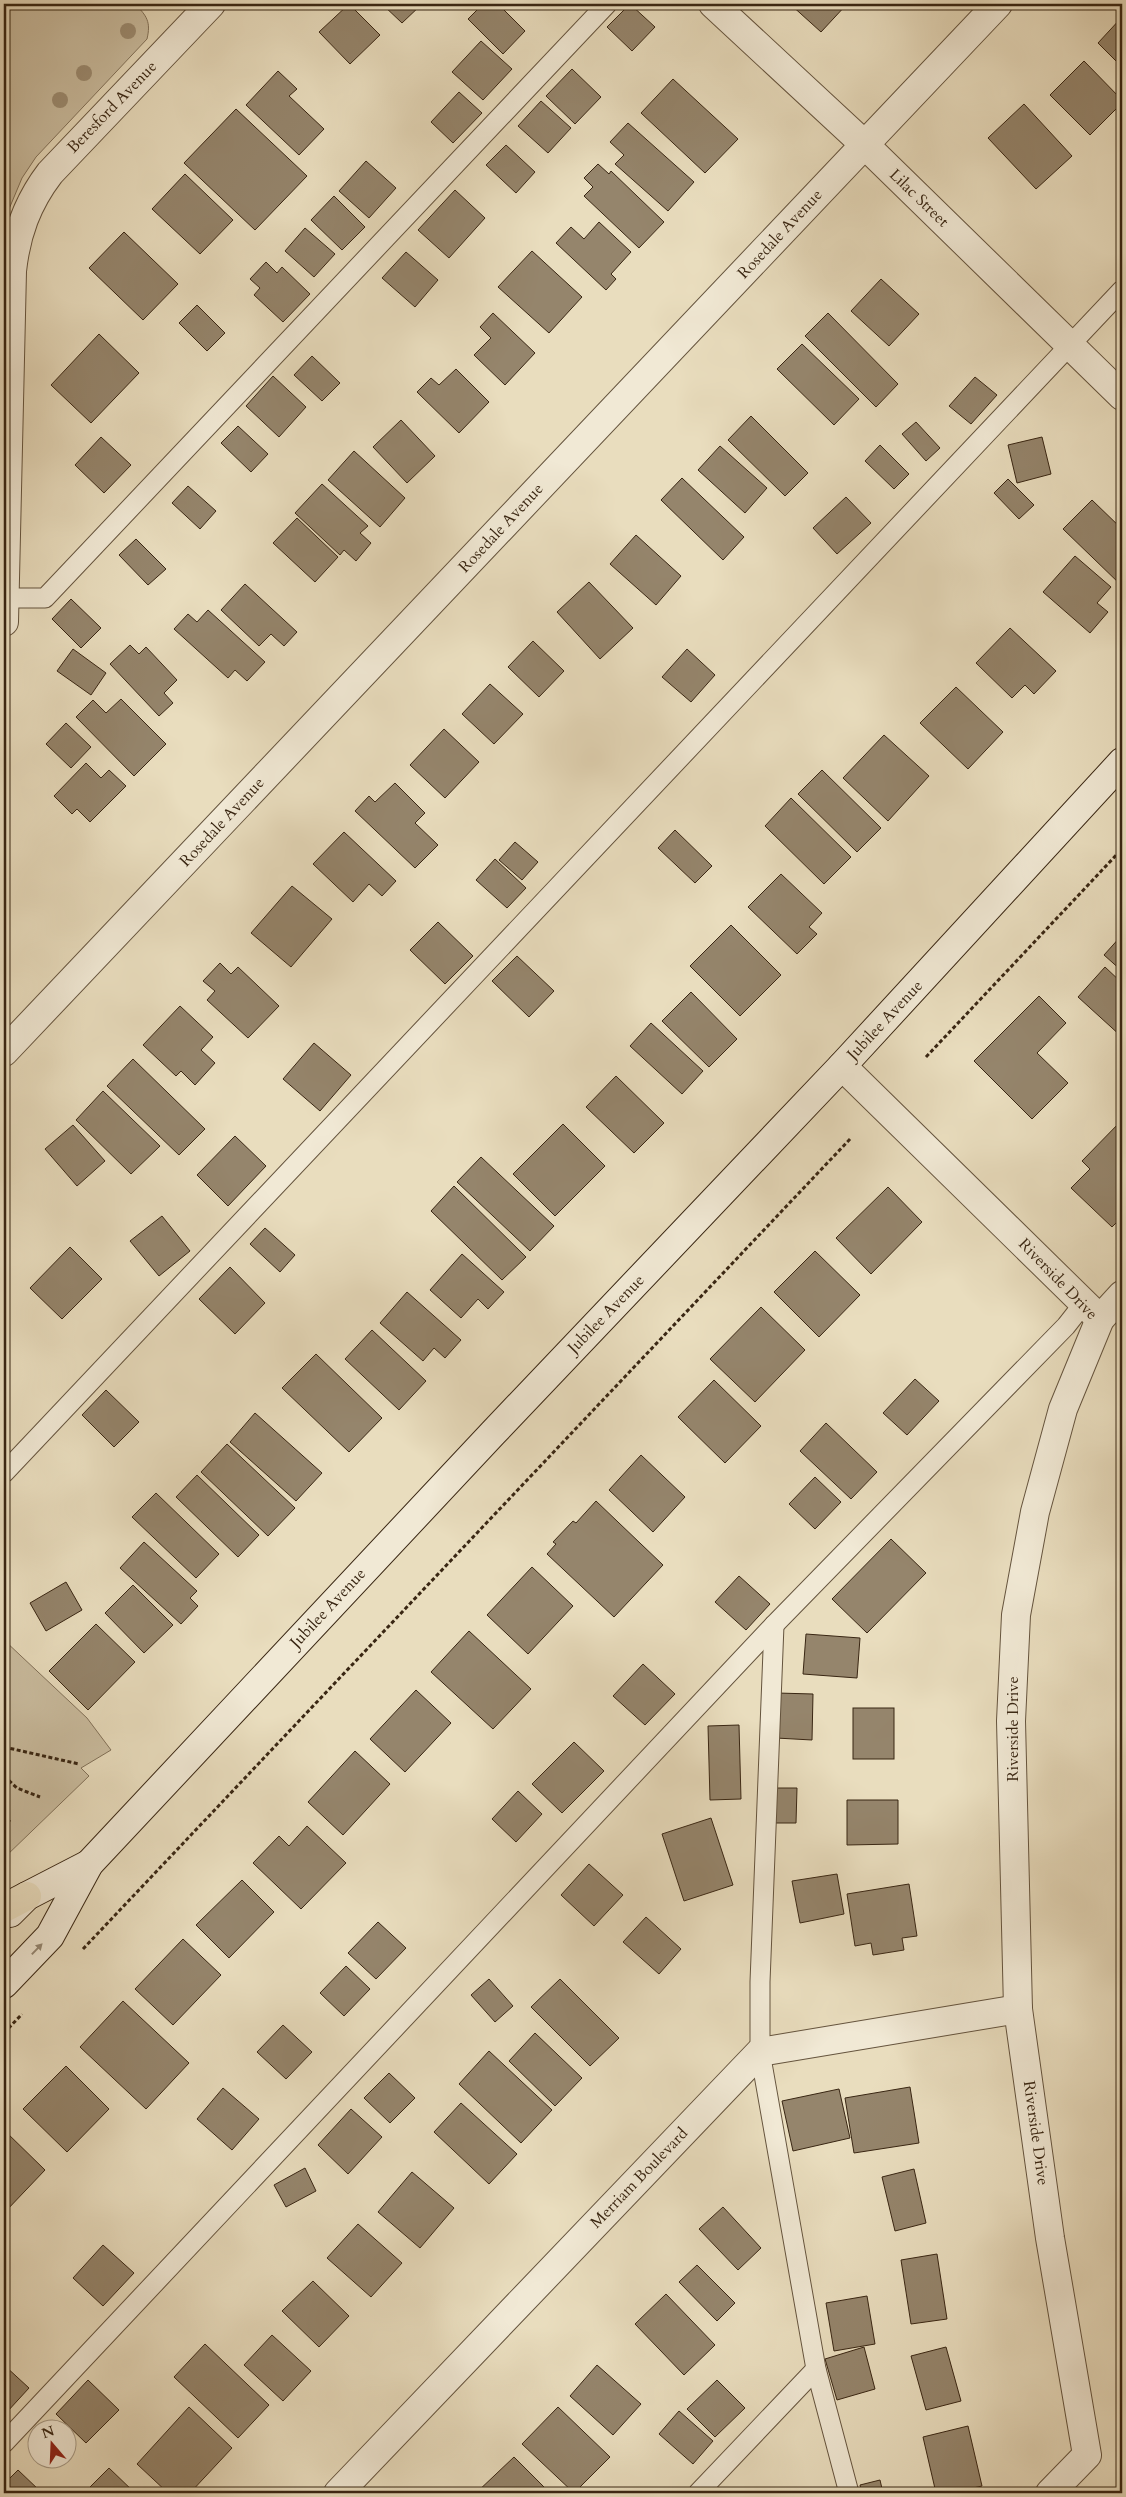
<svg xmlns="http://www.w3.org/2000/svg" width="1126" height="2497" font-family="Cardo,serif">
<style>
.green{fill:#cbbea1;stroke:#82725a}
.building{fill:#95856c;stroke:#392613}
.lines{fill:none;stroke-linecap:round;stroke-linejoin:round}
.service-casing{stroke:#65543e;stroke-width:21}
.minor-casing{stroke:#65543e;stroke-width:30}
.secondary-casing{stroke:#392613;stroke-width:30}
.primary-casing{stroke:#392613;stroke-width:30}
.path{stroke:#392613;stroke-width:3;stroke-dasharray:4 2.5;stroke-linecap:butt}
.service{stroke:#f1e9d5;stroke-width:19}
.minor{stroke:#f1e9d5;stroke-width:28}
.secondary{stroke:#f1e9d5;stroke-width:28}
.primary{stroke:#e9ddbe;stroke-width:28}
.tree{fill:#9d8d73}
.oneway{fill:#958874}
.labels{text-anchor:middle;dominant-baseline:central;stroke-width:4;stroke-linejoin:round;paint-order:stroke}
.street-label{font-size:16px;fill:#392613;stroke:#f1e9d5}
</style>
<rect width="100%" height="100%" fill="#e9ddbe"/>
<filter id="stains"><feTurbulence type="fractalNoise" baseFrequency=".004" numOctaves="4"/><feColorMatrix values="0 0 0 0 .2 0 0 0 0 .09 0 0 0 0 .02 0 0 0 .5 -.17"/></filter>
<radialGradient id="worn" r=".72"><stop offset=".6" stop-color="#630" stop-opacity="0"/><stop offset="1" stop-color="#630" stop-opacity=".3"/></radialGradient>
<g class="green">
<path d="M 7,4 L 135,4 C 147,16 151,22 147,39 L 36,157 L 22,178 L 4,221 Z"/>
<polygon points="4,1640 87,1718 111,1750 81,1768 89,1776 4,1858"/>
</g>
<g class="building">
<polygon points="349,4 380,35 350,64 319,32"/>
<polygon points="382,4 422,4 402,23"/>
<polygon points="483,4 498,4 525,31 503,54 468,19"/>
<polygon points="630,4 655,27 632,51 607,27"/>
<polygon points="790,4 847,4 821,32"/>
<polygon points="1122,17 1122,67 1098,43"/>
<polygon points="481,41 512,69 483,100 452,72"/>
<polygon points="1084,61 1122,100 1122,103 1090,135 1050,95"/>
<polygon points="572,69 601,97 575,124 546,96"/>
<polygon points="278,71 297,89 289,96 324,129 299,155 246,105"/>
<polygon points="673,79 738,139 705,173 641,113"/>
<polygon points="459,92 482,113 453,143 431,122"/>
<polygon points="541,101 571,128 548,153 518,126"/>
<polygon points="1024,104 1072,156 1036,189 988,138"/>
<polygon points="236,109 307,176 255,230 184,163"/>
<polygon points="628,123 694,182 668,211 615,164 624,155 610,142"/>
<polygon points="506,145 535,172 516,193 486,165"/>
<polygon points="366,161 396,188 369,218 339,191"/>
<polygon points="598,164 609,174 611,171 664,222 639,248 584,196 593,187 584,178"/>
<polygon points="185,174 233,220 200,254 152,209"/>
<polygon points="455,190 485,218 449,258 418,230"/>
<polygon points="334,196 365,227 342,250 311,220"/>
<polygon points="599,222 631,252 611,274 616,279 606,290 556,243 571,227 584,239"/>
<polygon points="305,228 335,254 314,277 285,251"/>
<polygon points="124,232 178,284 143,320 89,268"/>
<polygon points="532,251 582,297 549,333 498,287"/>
<polygon points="406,252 438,280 415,307 382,278"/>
<polygon points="266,262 277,273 282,267 310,294 283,322 254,295 260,288 250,279"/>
<polygon points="881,279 919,314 889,346 851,311"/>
<polygon points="197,305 225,333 207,351 179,323"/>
<polygon points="493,313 535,353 505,385 474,355 491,338 480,327"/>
<polygon points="828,313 898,384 876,407 805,336"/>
<polygon points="99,334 139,373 91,423 51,385"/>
<polygon points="802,344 859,399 834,425 777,369"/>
<polygon points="312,356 340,383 322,401 294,375"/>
<polygon points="456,369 489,402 459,433 417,392 431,378 439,385"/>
<polygon points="273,376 306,407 279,437 246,406"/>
<polygon points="975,377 997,395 971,424 949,406"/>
<polygon points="751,416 808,473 785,496 728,440"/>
<polygon points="401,420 435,456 407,483 373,447"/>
<polygon points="916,422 940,448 926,461 902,434"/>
<polygon points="238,426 268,454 251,472 221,443"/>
<polygon points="101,437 131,465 104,493 75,465"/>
<polygon points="1042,437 1051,474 1017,483 1008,445"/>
<polygon points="880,445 909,474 894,489 865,461"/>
<polygon points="720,446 767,488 745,513 698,470"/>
<polygon points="354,451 405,498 380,527 328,480"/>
<polygon points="682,478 744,537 723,560 661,500"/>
<polygon points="1008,479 1034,505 1019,519 994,493"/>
<polygon points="322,484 368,526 360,533 371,543 356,561 344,550 340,555 295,513"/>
<polygon points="188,486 216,511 200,529 172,503"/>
<polygon points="846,497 871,523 837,554 813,528"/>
<polygon points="1092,500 1122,529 1122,586 1063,529"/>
<polygon points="297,518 338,557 315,582 273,543"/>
<polygon points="636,535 681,576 656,605 610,564"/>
<polygon points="136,539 166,569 148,585 119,555"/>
<polygon points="1075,556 1111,587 1097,603 1108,612 1090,633 1043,592"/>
<polygon points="589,582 633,628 600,659 557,612"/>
<polygon points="245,584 297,632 284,646 271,634 259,646 221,610"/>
<polygon points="71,599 101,628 81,648 52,619"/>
<polygon points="208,610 265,662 247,681 235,670 228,678 174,629 188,614 197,622"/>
<polygon points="1010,628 1056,671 1034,694 1025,685 1012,698 976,663"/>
<polygon points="533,641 564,671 539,697 508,667"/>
<polygon points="130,645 139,654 146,647 177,680 164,693 173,703 159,716 110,664"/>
<polygon points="73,649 106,673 91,695 57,671"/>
<polygon points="687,649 715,675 691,702 662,677"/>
<polygon points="490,684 523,714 494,744 462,714"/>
<polygon points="956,687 1003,732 968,769 920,723"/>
<polygon points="121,699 166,744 134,776 76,717 93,700 106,713"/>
<polygon points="66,723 91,747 71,768 46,744"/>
<polygon points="444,729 479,762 445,798 410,765"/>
<polygon points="884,735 929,776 888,821 843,778"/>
<polygon points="86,763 101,778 109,770 126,786 90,822 77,809 72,814 54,796"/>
<polygon points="822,770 881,828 857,852 798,794"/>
<polygon points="395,783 425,813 415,823 438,845 415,868 355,811 369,796 375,802"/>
<polygon points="791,798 851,857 824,884 765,826"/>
<polygon points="675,830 712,866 695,883 658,848"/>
<polygon points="344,832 396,881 382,896 369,884 353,902 313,864"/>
<polygon points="515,842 538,862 522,880 499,860"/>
<polygon points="495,859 526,888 507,908 476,880"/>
<polygon points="781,874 822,913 809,927 817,934 797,954 748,907"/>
<polygon points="292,886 332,919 291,967 251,933"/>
<polygon points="438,922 473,956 445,984 410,950"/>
<polygon points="731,925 781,975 740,1016 690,966"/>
<polygon points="1122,935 1122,971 1104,955"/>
<polygon points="517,956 554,991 529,1017 492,981"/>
<polygon points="220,963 231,974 238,967 279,1006 248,1038 207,1000 215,991 203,981"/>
<polygon points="1105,967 1122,983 1122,1037 1078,997"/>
<polygon points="691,992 737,1039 709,1067 662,1021"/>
<polygon points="1039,996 1066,1023 1037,1053 1068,1083 1032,1119 974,1061"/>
<polygon points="180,1006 213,1037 201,1050 215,1063 195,1085 181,1071 176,1076 143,1045"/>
<polygon points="651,1023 703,1071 682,1094 630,1046"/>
<polygon points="314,1043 351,1075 320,1111 283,1079"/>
<polygon points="133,1059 205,1129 179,1155 107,1086"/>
<polygon points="616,1076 664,1123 634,1153 586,1107"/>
<polygon points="103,1091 160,1146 131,1174 76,1120"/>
<polygon points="1122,1120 1122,1217 1112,1227 1071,1188 1090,1169 1082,1161"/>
<polygon points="563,1124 605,1166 555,1216 513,1174"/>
<polygon points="73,1125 105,1161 77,1186 45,1149"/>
<polygon points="235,1136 266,1166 228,1206 197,1175"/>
<polygon points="481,1157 554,1226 530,1251 457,1182"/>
<polygon points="454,1186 526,1257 502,1280 431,1211"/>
<polygon points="888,1187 922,1222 871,1274 836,1238"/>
<polygon points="162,1216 190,1251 159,1276 130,1241"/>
<polygon points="265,1228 295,1255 280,1272 250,1244"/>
<polygon points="70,1247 102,1279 62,1319 30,1288"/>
<polygon points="815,1251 860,1295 819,1337 774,1292"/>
<polygon points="462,1254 504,1292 488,1309 478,1299 461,1318 430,1290"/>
<polygon points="230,1267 265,1303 235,1334 199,1299"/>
<polygon points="407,1292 461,1340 445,1358 434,1348 423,1361 380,1323"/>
<polygon points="761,1307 805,1350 755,1402 710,1359"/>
<polygon points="372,1330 426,1381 399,1410 345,1359"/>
<polygon points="316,1354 382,1418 349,1452 282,1388"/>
<polygon points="915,1379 939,1401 907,1435 883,1413"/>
<polygon points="714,1380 761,1426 725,1463 678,1417"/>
<polygon points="106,1390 139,1422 114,1447 82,1415"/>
<polygon points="255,1413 322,1473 296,1501 230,1442"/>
<polygon points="826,1423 877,1472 851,1499 800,1451"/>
<polygon points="227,1444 295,1508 268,1536 201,1472"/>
<polygon points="641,1455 685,1497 653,1532 609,1490"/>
<polygon points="197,1475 259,1535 238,1557 176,1497"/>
<polygon points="815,1477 841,1502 815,1529 789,1504"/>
<polygon points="156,1493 219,1554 196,1578 132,1517"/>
<polygon points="596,1501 663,1565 614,1617 547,1554 556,1544 553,1542 573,1521 576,1523"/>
<polygon points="891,1539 926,1573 867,1633 832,1599"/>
<polygon points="144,1542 197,1591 190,1598 198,1606 181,1624 120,1568"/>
<polygon points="532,1567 573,1606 528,1654 487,1615"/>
<polygon points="739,1576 770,1604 746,1630 715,1602"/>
<polygon points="66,1582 82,1610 46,1631 30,1603"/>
<polygon points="133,1585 173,1625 144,1653 105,1613"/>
<polygon points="96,1624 135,1662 88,1710 49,1671"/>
<polygon points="469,1631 531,1689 493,1729 431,1672"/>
<polygon points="806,1634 860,1638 857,1678 803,1674"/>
<polygon points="643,1664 675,1694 645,1725 613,1696"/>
<polygon points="416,1690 451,1723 405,1772 370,1739"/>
<rect x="1119" y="1691" width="3" height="53"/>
<polygon points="777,1693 813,1694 812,1740 776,1738"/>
<rect x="853" y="1708" width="41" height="51"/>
<polygon points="739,1725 741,1799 710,1800 708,1726"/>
<polygon points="574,1742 604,1771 562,1813 532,1784"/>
<polygon points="355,1751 390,1784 343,1835 308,1802"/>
<polygon points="1120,1773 1122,1773 1122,1813"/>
<polygon points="773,1788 797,1788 796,1823 772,1823"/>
<polygon points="518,1791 542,1814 516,1842 492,1819"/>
<polygon points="847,1800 898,1800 898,1844 847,1845"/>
<polygon points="711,1818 733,1885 684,1901 662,1834"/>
<polygon points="307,1826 346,1863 301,1909 253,1863 279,1836 289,1846"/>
<polygon points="589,1864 623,1895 594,1926 561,1895"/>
<polygon points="837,1874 844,1914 800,1923 792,1881"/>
<polygon points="242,1880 274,1912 229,1958 196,1925"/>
<polygon points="909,1884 917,1936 902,1938 904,1950 873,1955 871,1943 855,1946 847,1894"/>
<polygon points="646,1917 681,1949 659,1974 623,1942"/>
<polygon points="378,1922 406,1948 376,1979 348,1953"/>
<polygon points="183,1939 221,1975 173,2025 135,1989"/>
<polygon points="346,1966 370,1989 344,2016 320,1993"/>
<polygon points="489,1979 513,2006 495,2022 471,1995"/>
<polygon points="560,1979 619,2038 590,2066 531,2007"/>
<polygon points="123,2001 189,2063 146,2109 80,2047"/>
<polygon points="283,2025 312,2052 286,2079 257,2052"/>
<polygon points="535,2033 582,2078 555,2106 509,2061"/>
<polygon points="489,2051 552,2110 521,2143 459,2084"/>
<polygon points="66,2066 109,2109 67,2152 23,2109"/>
<polygon points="389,2073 415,2098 390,2123 364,2098"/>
<polygon points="910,2087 919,2143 854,2153 845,2098"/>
<polygon points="223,2088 259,2119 232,2150 197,2119"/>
<polygon points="839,2089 850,2138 793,2151 782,2101"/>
<polygon points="461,2103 517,2154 489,2184 434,2132"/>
<polygon points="351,2109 382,2137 348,2174 318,2145"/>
<polygon points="4,2130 45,2170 5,2212 4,2211"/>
<polygon points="305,2168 316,2191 286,2207 274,2185"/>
<polygon points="914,2169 926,2223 895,2231 882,2177"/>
<polygon points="412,2172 454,2208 420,2248 378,2212"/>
<polygon points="723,2207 761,2248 738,2270 699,2229"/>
<polygon points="358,2224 402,2263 371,2297 327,2258"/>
<polygon points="103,2245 134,2273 103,2306 73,2278"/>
<polygon points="937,2254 947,2319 911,2324 901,2260"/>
<polygon points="697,2265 735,2303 717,2321 679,2282"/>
<polygon points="313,2281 349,2316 319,2347 282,2311"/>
<polygon points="666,2294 715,2345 684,2375 635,2324"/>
<polygon points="867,2296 875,2344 834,2351 826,2303"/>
<polygon points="272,2335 311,2371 283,2401 244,2365"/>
<polygon points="205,2344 269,2405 238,2438 174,2377"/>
<polygon points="864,2347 875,2389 837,2400 825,2359"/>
<polygon points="946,2347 961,2401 926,2410 911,2356"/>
<polygon points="4,2365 29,2388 7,2412 4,2409"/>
<polygon points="597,2365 641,2404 613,2435 570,2396"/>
<polygon points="88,2380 119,2410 86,2443 56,2414"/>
<polygon points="717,2380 745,2408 715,2437 687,2409"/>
<polygon points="189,2407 232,2448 190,2493 168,2493 137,2464"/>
<polygon points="558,2407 610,2457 574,2493 522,2444"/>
<polygon points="679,2411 713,2441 693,2464 659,2434"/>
<polygon points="968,2426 982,2486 951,2493 936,2493 923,2437"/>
<polygon points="514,2457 550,2493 476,2493"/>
<polygon points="109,2468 135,2493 84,2493"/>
<polygon points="18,2470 40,2491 38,2493 4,2493 4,2484"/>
<polygon points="880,2480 883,2493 862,2493 860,2485"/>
</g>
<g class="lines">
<g class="service-casing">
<g id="service">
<polyline points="5,598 45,598 607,4"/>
<polyline points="4,1473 1122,290"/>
<polyline points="774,1625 760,1982 760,2052 816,2369 849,2493"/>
<polyline points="4,2443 774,1625 1066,1326 1084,1303"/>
<polyline points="698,2493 816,2369"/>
</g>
</g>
<g class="minor-casing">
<g id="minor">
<polyline points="713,4 865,145 1122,396"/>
<path d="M 4,622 L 12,271 C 16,234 27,203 50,173 L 211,4"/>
<polyline points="4,1052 998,4"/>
<polyline points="842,1066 1100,1319"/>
<polyline points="338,2493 760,2052 1018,2009"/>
<polyline points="1050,2493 1087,2455 1050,2238 1018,2009 1011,1721 1016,1615 1035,1512 1063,1409 1100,1319 1122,1295"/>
</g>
</g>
<g class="secondary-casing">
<g id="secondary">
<polyline points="10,1913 27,1896 89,1864"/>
<polyline points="4,1984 50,1936 89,1864 493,1433 842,1066 1122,762"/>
</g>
</g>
<g class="primary-casing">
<polyline id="primary" points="4,1908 27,1896"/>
</g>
<g class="path">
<polyline points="926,1057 1122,849"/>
<polyline points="4,1747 79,1764"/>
<polyline points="4,1776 17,1788 40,1797"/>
<polyline points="4,1817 10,1822"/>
<polyline points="83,1949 851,1138"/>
<polyline points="4,2033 22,2014"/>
</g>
<use href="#service" class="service"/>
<use href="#minor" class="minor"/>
<use href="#secondary" class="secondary"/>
<use href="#primary" class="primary"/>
</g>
<g class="tree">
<circle cx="128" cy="31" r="8"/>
<circle cx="84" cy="73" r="8"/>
<circle cx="60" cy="100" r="8"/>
</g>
<defs><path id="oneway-solid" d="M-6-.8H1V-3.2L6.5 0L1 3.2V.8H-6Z" transform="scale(1.25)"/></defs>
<use class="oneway" href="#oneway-solid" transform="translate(37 1949) rotate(-46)"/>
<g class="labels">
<g class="street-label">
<text transform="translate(112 107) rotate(-46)">Beresford Avenue</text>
<text transform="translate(919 198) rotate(44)">Lilac Street</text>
<text transform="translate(780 234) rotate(-47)">Rosedale Avenue</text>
<text transform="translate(501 528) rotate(-47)">Rosedale Avenue</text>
<text transform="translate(222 822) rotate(-47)">Rosedale Avenue</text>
<text transform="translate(885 1020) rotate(-47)">Jubilee Avenue</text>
<text transform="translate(1058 1279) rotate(46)">Riverside Drive</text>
<text transform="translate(606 1314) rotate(-46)">Jubilee Avenue</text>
<text transform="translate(328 1608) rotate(-47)">Jubilee Avenue</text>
<text transform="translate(1013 1729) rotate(-90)">Riverside Drive</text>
<text transform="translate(1036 2133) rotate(82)">Riverside Drive</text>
<text transform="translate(639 2178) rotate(-46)">Merriam Boulevard</text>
</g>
</g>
<rect width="1126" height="2497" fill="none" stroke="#e9ddbe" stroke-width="20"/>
<rect x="5" y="5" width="1116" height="2487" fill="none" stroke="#392613" stroke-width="2.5"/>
<rect x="10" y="10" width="1106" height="2477" fill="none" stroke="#392613"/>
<g transform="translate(52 2444) rotate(341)"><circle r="24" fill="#f1e9d5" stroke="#a79b87"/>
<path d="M0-4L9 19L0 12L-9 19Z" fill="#8f2418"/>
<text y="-8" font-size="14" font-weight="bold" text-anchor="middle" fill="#392613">N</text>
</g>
<rect width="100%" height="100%" filter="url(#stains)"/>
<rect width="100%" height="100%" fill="url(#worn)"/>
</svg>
